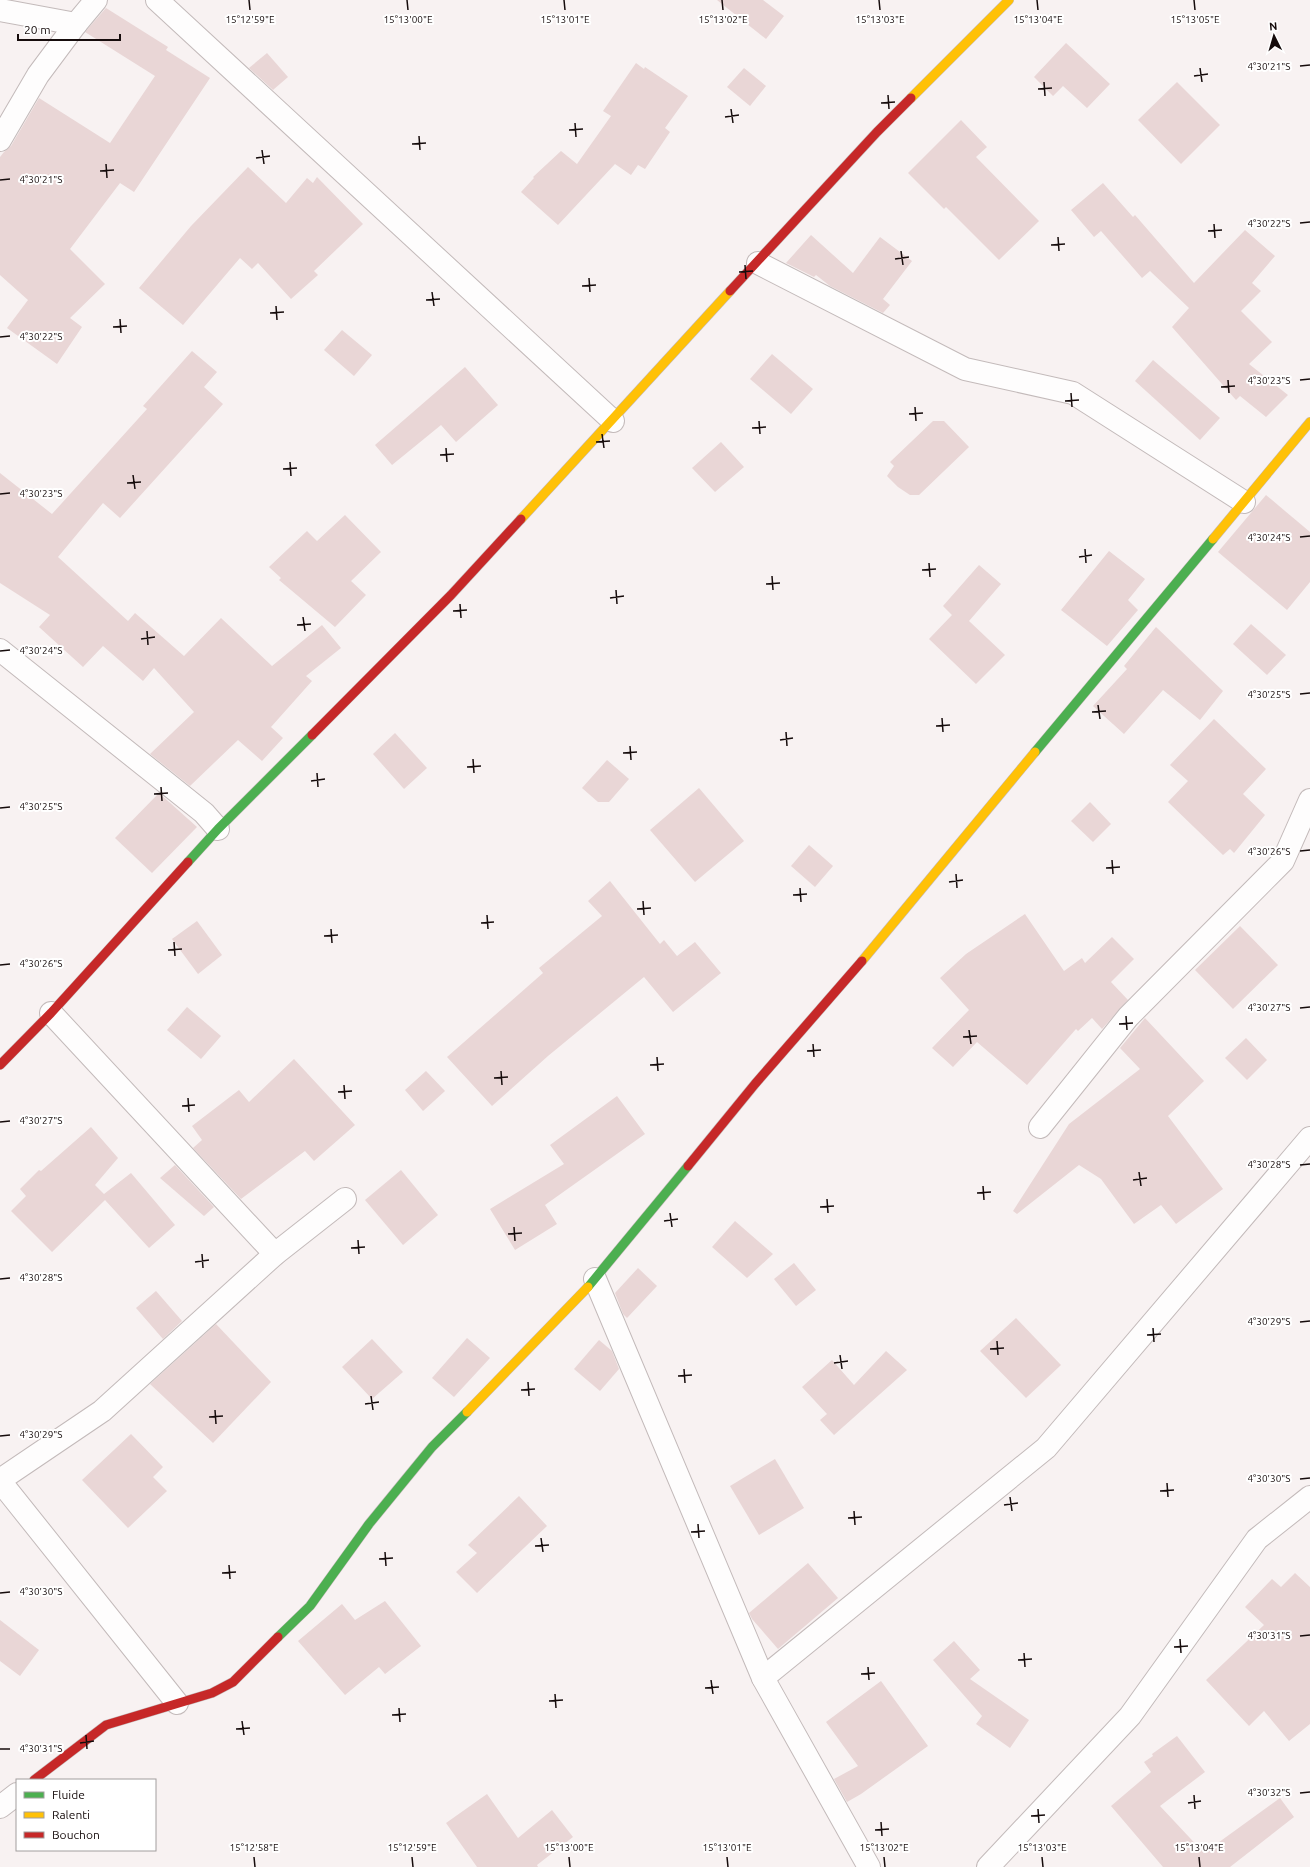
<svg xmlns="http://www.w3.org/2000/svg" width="1310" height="1867" font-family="Ubuntu,sans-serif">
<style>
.building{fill:#e9d6d6}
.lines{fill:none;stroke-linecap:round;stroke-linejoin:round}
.street-casing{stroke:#c3baba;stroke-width:24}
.fast-casing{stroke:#c3baba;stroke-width:10}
.slow-casing{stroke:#c3baba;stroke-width:10}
.jam-casing{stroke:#c3baba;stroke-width:10}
.street{stroke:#fefdfd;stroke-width:22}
.fast{stroke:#4caf50;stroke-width:9}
.slow{stroke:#ffc107;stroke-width:9}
.jam{stroke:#c62828;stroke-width:9}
.ticks{fill:none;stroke:#160c0c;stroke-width:1.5}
.ticks-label{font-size:10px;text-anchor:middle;fill:#160c0c;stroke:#fff;stroke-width:4;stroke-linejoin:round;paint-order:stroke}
</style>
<rect width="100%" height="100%" fill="#f8f2f2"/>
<g class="building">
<polygon points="717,0 763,0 784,16 766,39"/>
<polygon points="106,8 168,47 166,50 210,78 134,192 120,183 70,249 105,284 70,318 82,327 57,364 7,328 28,300 0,275 0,157 4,152 11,146 39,98 110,143 155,76 85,32"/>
<polygon points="1066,43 1110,84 1087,108 1063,86 1053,96 1034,77"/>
<polygon points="267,53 288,77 273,90 249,68"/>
<polygon points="636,63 644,69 645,67 688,96 665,128 670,132 645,169 638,165 631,175 615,164 558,225 521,192 534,178 533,177 561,151 577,164 611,116 603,111"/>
<polygon points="744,68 766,86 750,106 727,87"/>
<polygon points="1177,82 1220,125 1181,164 1138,120"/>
<polygon points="961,120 987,147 976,157 1039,221 999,260 946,207 944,209 908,173"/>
<polygon points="248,167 286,203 307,178 313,183 317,177 363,224 314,271 318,275 291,299 258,263 252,269 240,258 183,325 139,288 191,226"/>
<polygon points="1103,183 1133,217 1135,215 1194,283 1245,230 1275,256 1252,283 1261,291 1241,311 1272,342 1249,364 1288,395 1266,417 1240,396 1236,400 1172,327 1189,308 1150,271 1142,278 1101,231 1094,237 1071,210"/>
<polygon points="811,235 853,273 880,237 912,261 883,299 890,305 883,313 830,286 816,275 814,277 786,263"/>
<polygon points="342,330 372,355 354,376 324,350"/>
<polygon points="192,351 217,372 204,387 223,404 120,518 103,503 58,557 128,621 135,613 184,656 221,618 272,666 322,625 341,648 306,676 312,681 271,727 283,738 262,761 238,740 190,786 150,754 194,712 154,668 143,681 103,646 83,667 39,627 50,615 0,583 0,473 52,514 147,409 143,406"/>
<polygon points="772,354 813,389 791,414 750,379"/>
<polygon points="1153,360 1220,418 1200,440 1135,381"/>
<polygon points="465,367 498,405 456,442 441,425 392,465 375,445"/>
<polygon points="933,421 944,421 969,447 919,495 910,495 898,487 887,476 894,466 890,462"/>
<polygon points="721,442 744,467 715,492 692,468"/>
<polygon points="1266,495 1310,532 1310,582 1287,610 1218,552"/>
<polygon points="345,515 381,552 351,581 366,595 335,627 279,580 281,578 269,567 307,531 317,541"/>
<polygon points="1109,551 1145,579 1128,600 1138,610 1107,646 1061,610"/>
<polygon points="979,565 1001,584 969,621 1005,655 976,684 929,639 952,615 943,606"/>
<polygon points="1251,624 1286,655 1267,675 1233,644"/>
<polygon points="1156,627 1223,691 1200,720 1163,690 1124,734 1093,706 1127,669 1124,666"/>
<polygon points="1214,719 1266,769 1243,794 1265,815 1234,853 1230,849 1223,855 1168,802 1188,781 1170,765"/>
<polygon points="395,733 427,768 404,789 373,754"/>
<polygon points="607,760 629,779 609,802 598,802 582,788"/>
<polygon points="699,788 744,841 695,882 650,830"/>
<polygon points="159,793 197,827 152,873 115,838"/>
<polygon points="1090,802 1111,824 1093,842 1071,821"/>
<polygon points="809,845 833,866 815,887 791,866"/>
<polygon points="610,881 660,944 664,940 677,956 695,942 721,973 673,1012 644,977 548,1056 492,1106 447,1057 543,973 539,968 602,916 588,901"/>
<polygon points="1025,914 1064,971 1082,958 1085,963 1112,937 1134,959 1111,982 1128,1000 1102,1029 1092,1018 1078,1031 1076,1029 1027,1085 977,1042 953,1067 932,1048 969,1010 940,978 966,954"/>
<polygon points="197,921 222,955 198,974 172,939"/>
<polygon points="1240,926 1278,965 1233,1009 1195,970"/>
<polygon points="187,1007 221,1036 201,1059 167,1030"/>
<polygon points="1145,1018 1204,1081 1168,1116 1223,1189 1176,1224 1161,1205 1134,1224 1101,1179 1079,1165 1017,1214 1013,1211 1069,1124 1140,1069 1120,1048"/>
<polygon points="1246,1038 1267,1060 1247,1080 1225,1058"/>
<polygon points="294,1059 355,1125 314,1161 305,1151 241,1199 193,1148 202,1140 192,1126 239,1090 249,1102"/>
<polygon points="426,1071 445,1091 423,1111 405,1090"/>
<polygon points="617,1096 645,1134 545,1205 557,1224 515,1250 490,1209 564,1164 550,1145"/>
<polygon points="91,1127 118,1158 95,1185 104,1194 131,1173 175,1225 149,1248 105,1200 52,1252 11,1211 26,1196 20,1189 39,1170 41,1171"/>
<polygon points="175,1165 214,1207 204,1216 160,1178"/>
<polygon points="401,1170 438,1215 403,1245 365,1200"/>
<polygon points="735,1221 773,1254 747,1278 712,1247"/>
<polygon points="794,1263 816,1290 796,1306 774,1279"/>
<polygon points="638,1268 657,1286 627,1318 623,1314 615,1293"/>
<polygon points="156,1291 182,1321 163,1339 136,1308"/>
<polygon points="1016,1318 1061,1365 1026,1398 980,1351"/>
<polygon points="216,1324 271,1382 213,1443 150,1384"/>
<polygon points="467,1338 490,1358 454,1397 432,1378"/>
<polygon points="372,1339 403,1372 372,1399 342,1367"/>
<polygon points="599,1340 612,1351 619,1369 600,1391 574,1369"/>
<polygon points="886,1351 907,1370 834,1435 820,1420 827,1414 802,1387 832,1360 854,1385"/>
<polygon points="131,1434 163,1467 153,1477 167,1491 128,1528 82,1480"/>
<polygon points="775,1459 804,1508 759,1535 730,1486"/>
<polygon points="519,1496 547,1526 477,1593 456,1572 477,1553 468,1545"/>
<polygon points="808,1563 838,1598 778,1649 752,1619 749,1613"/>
<polygon points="1295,1573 1310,1587 1310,1724 1289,1741 1264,1711 1249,1726 1206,1680 1264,1625 1245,1607 1272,1579 1281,1587"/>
<polygon points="385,1601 421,1646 385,1674 379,1667 345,1695 298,1641 342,1604 355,1620"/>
<polygon points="0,1620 39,1650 20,1676 0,1661"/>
<polygon points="954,1641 980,1670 970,1679 1029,1720 1010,1748 976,1724 982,1716 933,1660"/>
<polygon points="881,1681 928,1746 861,1794 847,1802 834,1779 858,1766 826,1722"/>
<polygon points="1177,1736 1205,1772 1160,1806 1204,1853 1280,1798 1294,1817 1230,1867 1163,1867 1111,1806 1151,1772 1144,1762 1153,1756 1152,1754"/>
<polygon points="487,1794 518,1838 552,1810 573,1837 537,1865 538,1867 477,1867 446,1823"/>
</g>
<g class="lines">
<g class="street-casing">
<g id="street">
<polyline points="157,0 613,421"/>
<polyline points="0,10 76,24"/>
<polyline points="0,140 38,75 76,24 96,0"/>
<polyline points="758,263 965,369 1073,393 1244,502"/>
<polyline points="0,650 204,813 218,829"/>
<polyline points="51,1013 275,1254"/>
<polyline points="1040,1127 1128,1017 1283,861 1310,800"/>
<polyline points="595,1279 763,1678 869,1867"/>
<polyline points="0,1480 102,1411 275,1254 345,1199"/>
<polyline points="0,1481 177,1703"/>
<polyline points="763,1678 1046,1448 1310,1138"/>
<polyline points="0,1807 17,1794"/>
<polyline points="988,1867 1130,1716 1257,1539 1310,1497"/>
</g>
</g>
<g class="fast-casing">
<g id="fast">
<polyline points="1035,752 1213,539"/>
<polyline points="188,862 218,829 312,735"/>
<polyline points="588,1287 688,1166"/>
<polyline points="278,1637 310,1606 369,1524 432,1447 467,1412"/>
</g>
</g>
<g class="slow-casing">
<g id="slow">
<polyline points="911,98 1009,0"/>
<polyline points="521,519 730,291"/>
<polyline points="1213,539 1310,422"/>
<polyline points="862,961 1035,752"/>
<polyline points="467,1412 588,1287"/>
</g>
</g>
<g class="jam-casing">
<g id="jam">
<polyline points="730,291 877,132 911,98"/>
<polyline points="312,735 451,595 521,519"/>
<polyline points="0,1065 51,1013 188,862"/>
<polyline points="688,1166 755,1084 862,961"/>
<polyline points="34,1780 106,1725 212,1693 233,1682 278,1637"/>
</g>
</g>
<use href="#street" class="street"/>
<use href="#fast" class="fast"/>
<use href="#slow" class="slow"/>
<use href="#jam" class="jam"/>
</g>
<path class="ticks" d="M 249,0 L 250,10M 407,0 L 408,10M 564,0 L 565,10M 722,0 L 723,10M 879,0 L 880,10M 1037,0 L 1038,10M 1194,0 L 1195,10M 1300,66 L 1310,65M 1200,68 L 1202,82M 1194,76 L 1208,74M 1044,82 L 1045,96M 1038,89 L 1052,88M 888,95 L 889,109M 881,103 L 895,102M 731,109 L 733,123M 725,117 L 739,115M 575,123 L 576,137M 569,130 L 583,129M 419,136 L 420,150M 412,144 L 426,143M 262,150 L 264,164M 256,158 L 270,156M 106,164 L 107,178M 100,171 L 114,170M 0,180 L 10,179M 1300,223 L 1310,222M 1214,224 L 1215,238M 1208,231 L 1222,230M 1058,237 L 1059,251M 1051,245 L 1065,244M 901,251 L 903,265M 895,259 L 909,257M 745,265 L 746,279M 739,272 L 753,271M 589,278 L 590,292M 582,286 L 596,285M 432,292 L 434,306M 426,300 L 440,299M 276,306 L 277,320M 270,313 L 284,312M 120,319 L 121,333M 113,327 L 127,326M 0,337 L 10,336M 1228,380 L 1229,393M 1300,380 L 1310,379M 1221,387 L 1235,386M 1071,393 L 1072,407M 1065,401 L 1079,400M 915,407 L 916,421M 909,414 L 923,413M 759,421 L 760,434M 752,428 L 766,427M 602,434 L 604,448M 596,442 L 610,441M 446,448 L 447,462M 440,455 L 454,454M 290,462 L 291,476M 283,469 L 297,468M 133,475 L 135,489M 127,483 L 141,482M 0,494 L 10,493M 1300,537 L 1310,536M 1085,549 L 1086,563M 1079,557 L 1092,555M 929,563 L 930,577M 922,570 L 936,569M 772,576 L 773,590M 766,584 L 780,583M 616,590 L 617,604M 610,598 L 624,596M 460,604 L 461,618M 453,611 L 467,610M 303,617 L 305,631M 297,625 L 311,624M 147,631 L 148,645M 141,639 L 155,637M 0,651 L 10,650M 1300,694 L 1310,693M 1098,705 L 1100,719M 1092,712 L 1106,711M 942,718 L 943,732M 936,726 L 950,725M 786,732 L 787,746M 780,740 L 793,738M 630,746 L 631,760M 623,753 L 637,752M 473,759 L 474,773M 467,767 L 481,766M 317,773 L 318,787M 311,781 L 325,779M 161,787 L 162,801M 154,794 L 168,793M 0,808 L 10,807M 1300,851 L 1310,850M 1112,860 L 1113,874M 1106,868 L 1120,867M 956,874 L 957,888M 949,882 L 963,880M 800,888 L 801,902M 793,895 L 807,894M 643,901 L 644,915M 637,909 L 651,908M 487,915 L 488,929M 481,923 L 494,922M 331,929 L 332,943M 324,936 L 338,935M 174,942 L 175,956M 168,950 L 182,949M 0,965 L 10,964M 1300,1008 L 1310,1007M 1126,1016 L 1127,1030M 1119,1024 L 1133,1023M 969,1030 L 971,1044M 963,1037 L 977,1036M 813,1044 L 814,1057M 807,1051 L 821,1050M 657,1057 L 658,1071M 650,1065 L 664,1064M 501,1071 L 502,1085M 494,1078 L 508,1077M 344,1085 L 345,1099M 338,1092 L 352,1091M 188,1098 L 189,1112M 182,1106 L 195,1105M 0,1122 L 10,1121M 1300,1165 L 1310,1164M 1139,1172 L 1141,1186M 1133,1180 L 1147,1178M 983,1186 L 984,1200M 977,1193 L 991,1192M 827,1199 L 828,1213M 820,1207 L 834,1206M 670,1213 L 672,1227M 664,1221 L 678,1219M 514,1227 L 515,1241M 508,1234 L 522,1233M 358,1240 L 359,1254M 351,1248 L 365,1247M 202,1254 L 203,1268M 195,1262 L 209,1260M 0,1279 L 10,1278M 1300,1322 L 1310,1321M 1153,1328 L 1154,1342M 1147,1335 L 1161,1334M 997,1341 L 998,1355M 990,1349 L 1004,1348M 840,1355 L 842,1369M 834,1363 L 848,1361M 684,1369 L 685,1383M 678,1376 L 692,1375M 528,1382 L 529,1396M 521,1390 L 535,1389M 371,1396 L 373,1410M 365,1404 L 379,1402M 215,1410 L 216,1424M 209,1417 L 223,1416M 0,1436 L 10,1435M 1300,1479 L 1310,1478M 1167,1483 L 1168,1497M 1160,1491 L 1174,1490M 1010,1497 L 1012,1511M 1004,1505 L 1018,1503M 854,1511 L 855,1525M 848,1518 L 862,1517M 698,1524 L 699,1538M 691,1532 L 705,1531M 541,1538 L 543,1552M 535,1546 L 549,1545M 385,1552 L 386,1566M 379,1559 L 393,1558M 229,1565 L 230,1579M 222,1573 L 236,1572M 0,1593 L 10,1592M 1300,1636 L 1310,1635M 1180,1639 L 1181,1653M 1174,1647 L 1188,1646M 1024,1653 L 1025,1667M 1018,1660 L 1032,1659M 868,1667 L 869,1680M 861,1674 L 875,1673M 711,1680 L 713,1694M 705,1688 L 719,1687M 555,1694 L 556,1708M 549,1701 L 563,1700M 399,1708 L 400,1722M 392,1715 L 406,1714M 242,1721 L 244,1735M 236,1729 L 250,1728M 86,1735 L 87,1749M 80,1743 L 94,1741M 0,1749 L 10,1749M 1300,1793 L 1310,1792M 1194,1795 L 1195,1809M 1188,1803 L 1201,1801M 1038,1809 L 1039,1823M 1031,1816 L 1045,1815M 881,1822 L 882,1836M 875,1830 L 889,1829M 254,1857 L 255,1867M 412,1857 L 413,1867M 569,1857 L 570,1867M 727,1857 L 728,1867M 884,1857 L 885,1867M 1042,1857 L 1043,1867M 1199,1857 L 1200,1867"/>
<g class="ticks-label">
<text x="250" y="23">15°12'59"E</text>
<text x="408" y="23">15°13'00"E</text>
<text x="565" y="23">15°13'01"E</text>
<text x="723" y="23">15°13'02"E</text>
<text x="880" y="23">15°13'03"E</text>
<text x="1038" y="23">15°13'04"E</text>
<text x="1195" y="23">15°13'05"E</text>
<text x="1269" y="70">4°30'21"S</text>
<text x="41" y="183">4°30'21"S</text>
<text x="1269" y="227">4°30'22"S</text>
<text x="41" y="340">4°30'22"S</text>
<text x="1269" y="384">4°30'23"S</text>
<text x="41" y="497">4°30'23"S</text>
<text x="1269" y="541">4°30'24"S</text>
<text x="41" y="654">4°30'24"S</text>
<text x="1269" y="698">4°30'25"S</text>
<text x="41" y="810">4°30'25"S</text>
<text x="1269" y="855">4°30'26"S</text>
<text x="41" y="967">4°30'26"S</text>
<text x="1269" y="1011">4°30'27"S</text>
<text x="41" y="1124">4°30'27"S</text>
<text x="1269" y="1168">4°30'28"S</text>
<text x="41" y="1281">4°30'28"S</text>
<text x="1269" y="1325">4°30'29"S</text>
<text x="41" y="1438">4°30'29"S</text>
<text x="1269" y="1482">4°30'30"S</text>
<text x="41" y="1595">4°30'30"S</text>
<text x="1269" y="1639">4°30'31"S</text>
<text x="41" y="1752">4°30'31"S</text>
<text x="1269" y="1796">4°30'32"S</text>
<text x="254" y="1851">15°12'58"E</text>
<text x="412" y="1851">15°12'59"E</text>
<text x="569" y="1851">15°13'00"E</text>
<text x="727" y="1851">15°13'01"E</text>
<text x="884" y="1851">15°13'02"E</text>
<text x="1042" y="1851">15°13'03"E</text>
<text x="1199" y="1851">15°13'04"E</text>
</g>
<rect x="16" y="1779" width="140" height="72" fill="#ffffff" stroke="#a29e9e"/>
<rect x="24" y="1792" width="20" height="6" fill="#4caf50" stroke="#a29e9e"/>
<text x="52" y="1799" font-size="12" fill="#160c0c">Fluide</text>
<rect x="24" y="1812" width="20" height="6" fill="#ffc107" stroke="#a29e9e"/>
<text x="52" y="1819" font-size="12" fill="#160c0c">Ralenti</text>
<rect x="24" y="1832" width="20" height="6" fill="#c62828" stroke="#a29e9e"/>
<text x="52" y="1839" font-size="12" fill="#160c0c">Bouchon</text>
<g transform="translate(1274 36) rotate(355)" stroke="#ffffff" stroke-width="3" paint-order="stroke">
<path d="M0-3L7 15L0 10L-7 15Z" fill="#160c0c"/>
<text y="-6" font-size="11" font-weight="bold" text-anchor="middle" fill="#160c0c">N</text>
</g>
<path d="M18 34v6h102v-6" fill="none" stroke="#160c0c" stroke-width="2"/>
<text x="24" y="34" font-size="12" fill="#160c0c" stroke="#ffffff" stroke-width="3" paint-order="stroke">20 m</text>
</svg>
